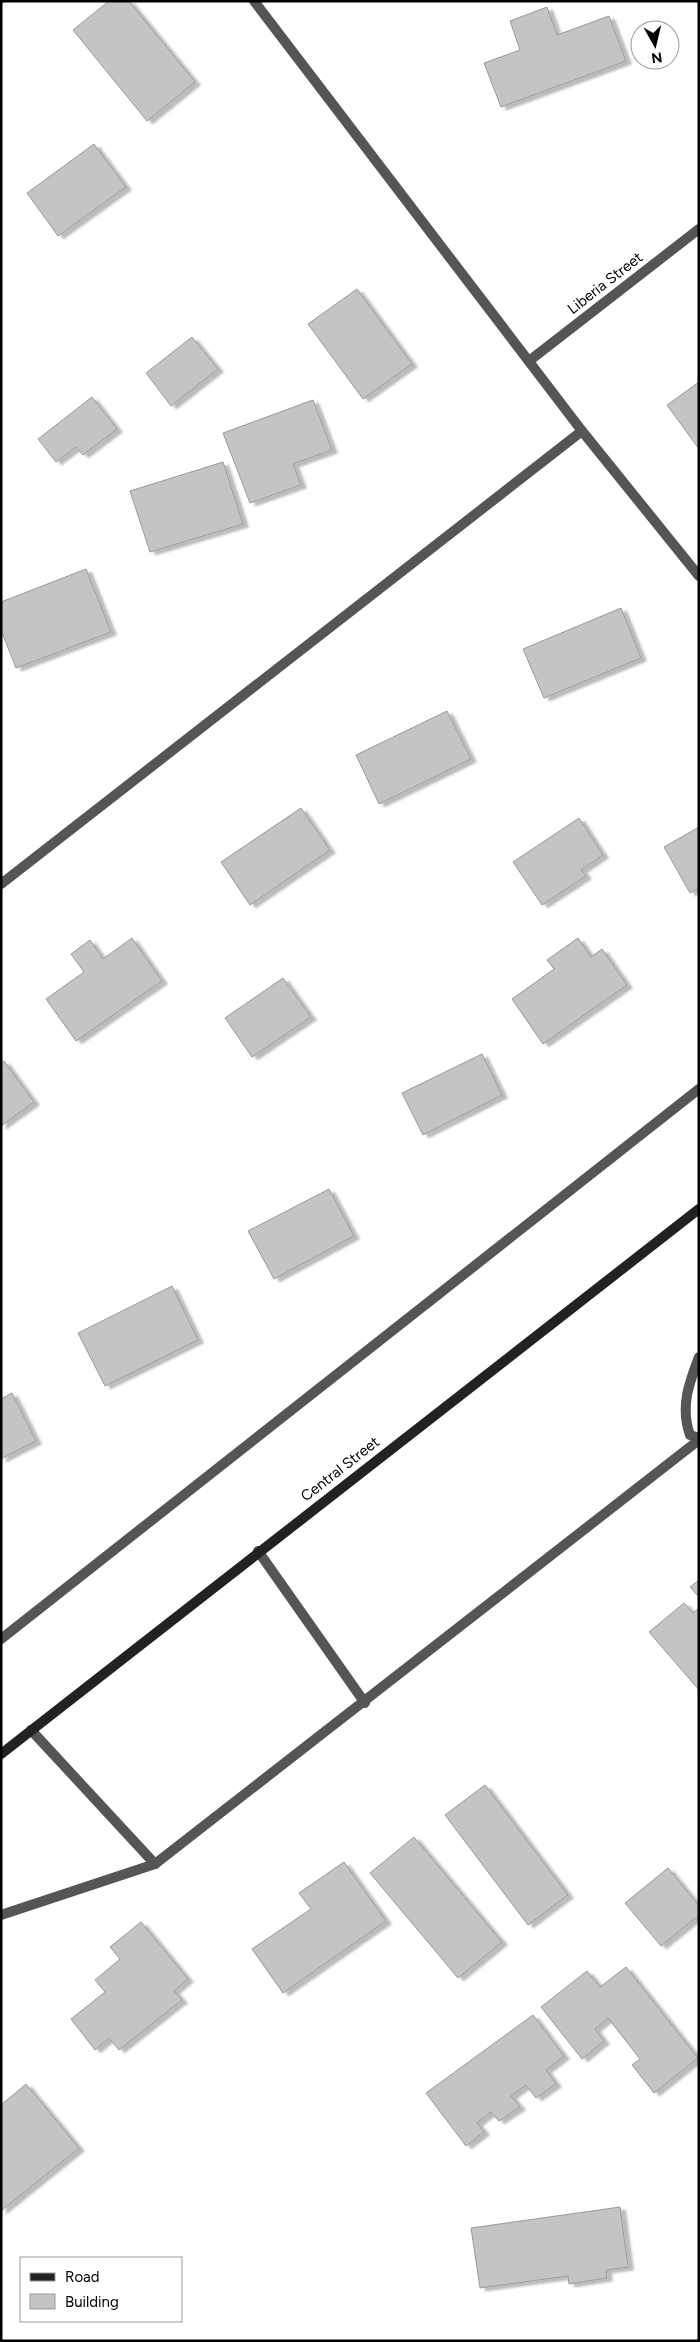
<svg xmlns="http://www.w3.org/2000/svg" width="700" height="2342" font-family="Figtree,sans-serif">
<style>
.building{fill:#c4c4c4;stroke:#999;filter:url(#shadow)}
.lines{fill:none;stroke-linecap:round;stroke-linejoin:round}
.street{stroke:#555;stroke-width:10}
.secondary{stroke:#222;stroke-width:10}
.labels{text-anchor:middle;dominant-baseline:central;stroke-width:4;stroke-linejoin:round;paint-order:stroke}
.street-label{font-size:15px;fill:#000;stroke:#fff}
</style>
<defs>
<filter id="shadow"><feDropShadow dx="5.5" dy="3" stdDeviation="1" flood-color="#0004"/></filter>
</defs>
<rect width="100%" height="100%" fill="#fff"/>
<g class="building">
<polygon points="109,1 129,1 195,82 147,121 73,30"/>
<polygon points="547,7 557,35 609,16 626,61 501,107 484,63 520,50 510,21"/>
<polygon points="94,144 126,187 58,236 27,193"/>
<polygon points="357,289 412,364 363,399 308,324"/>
<polygon points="192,337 218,369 171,406 146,373"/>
<polygon points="699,382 699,449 667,405"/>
<polygon points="92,397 117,429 83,455 76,447 56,462 38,439"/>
<polygon points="313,400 332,450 293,464 301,485 250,503 223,433"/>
<polygon points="223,462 243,524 150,552 130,491"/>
<polygon points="86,569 111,632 16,668 1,630 1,602"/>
<polygon points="621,608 641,658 544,698 523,649"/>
<polygon points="447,711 471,759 379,804 356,755"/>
<polygon points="301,808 330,850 250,905 221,862"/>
<polygon points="579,818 603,855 581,870 586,876 542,905 513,862"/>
<polygon points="699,827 699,888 690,893 664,847"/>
<polygon points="132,938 162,981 76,1041 46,999 84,972 71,954 90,940 103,959"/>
<polygon points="578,938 591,957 602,949 627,985 543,1044 512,999 554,969 547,960"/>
<polygon points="283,978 311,1017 252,1057 225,1018"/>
<polygon points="482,1054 502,1095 423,1135 402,1093"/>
<polygon points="4,1061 34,1102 1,1126 1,1063"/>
<polygon points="329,1189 354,1236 274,1279 248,1231"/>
<polygon points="172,1286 198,1340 105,1386 78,1333"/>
<polygon points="12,1393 36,1441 1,1459 1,1399"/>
<polygon points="699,1580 699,1597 690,1587"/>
<polygon points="684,1603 693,1613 699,1608 699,1690 649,1632"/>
<polygon points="485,1785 568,1895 528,1925 445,1815"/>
<polygon points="414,1837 502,1942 458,1978 370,1873"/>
<polygon points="344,1862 386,1921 283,1993 252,1949 311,1909 299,1893"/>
<polygon points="668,1868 699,1906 699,1915 661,1946 625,1903"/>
<polygon points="141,1922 188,1979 174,1991 182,2000 119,2050 109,2038 95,2050 71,2019 105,1992 95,1980 120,1959 110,1947"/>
<polygon points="626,1967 698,2058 654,2093 632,2065 640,2059 608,2018 595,2029 604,2041 582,2059 541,2007 587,1971 600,1987"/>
<polygon points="533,2015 564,2056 546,2070 556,2084 536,2098 526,2085 511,2096 520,2107 499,2121 491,2112 477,2123 484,2132 466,2146 426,2093"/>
<polygon points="26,2084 79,2148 1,2211 1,2105"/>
<polygon points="620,2207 628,2267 606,2270 607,2278 569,2284 568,2276 480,2288 471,2228"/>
</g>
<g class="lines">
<g class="street">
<polyline points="254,1 582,431 699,576"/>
<polyline points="529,361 699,229"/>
<polyline points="1,884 582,431"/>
<path d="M 699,1357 C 689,1383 680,1407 690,1435 L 699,1438"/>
<polyline points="258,1551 365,1703"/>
<polyline points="1,1639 699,1089"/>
<polyline points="31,1730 155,1864"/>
<polyline points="1,1915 155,1864 699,1440"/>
</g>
<polyline class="secondary" points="1,1754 699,1209"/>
</g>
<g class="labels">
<g class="street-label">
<text transform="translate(605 283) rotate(-38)">Liberia Street</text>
<text transform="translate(340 1469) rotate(-38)">Central Street</text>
</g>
</g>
<rect width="700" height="2342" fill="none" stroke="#000000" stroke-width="5"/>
<rect x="20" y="2257" width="162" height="65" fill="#ffffff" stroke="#999999"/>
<rect x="30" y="2273" width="25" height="8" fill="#222222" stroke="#999999"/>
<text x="65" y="2282" font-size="15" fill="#000000">Road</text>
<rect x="30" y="2294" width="25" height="15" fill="#c4c4c4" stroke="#999999"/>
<text x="65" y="2307" font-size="15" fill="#000000">Building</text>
<g transform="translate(655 45) rotate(172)"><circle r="24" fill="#ffffff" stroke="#999999"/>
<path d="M0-4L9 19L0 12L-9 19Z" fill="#000000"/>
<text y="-8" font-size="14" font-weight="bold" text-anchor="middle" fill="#000000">N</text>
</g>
</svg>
